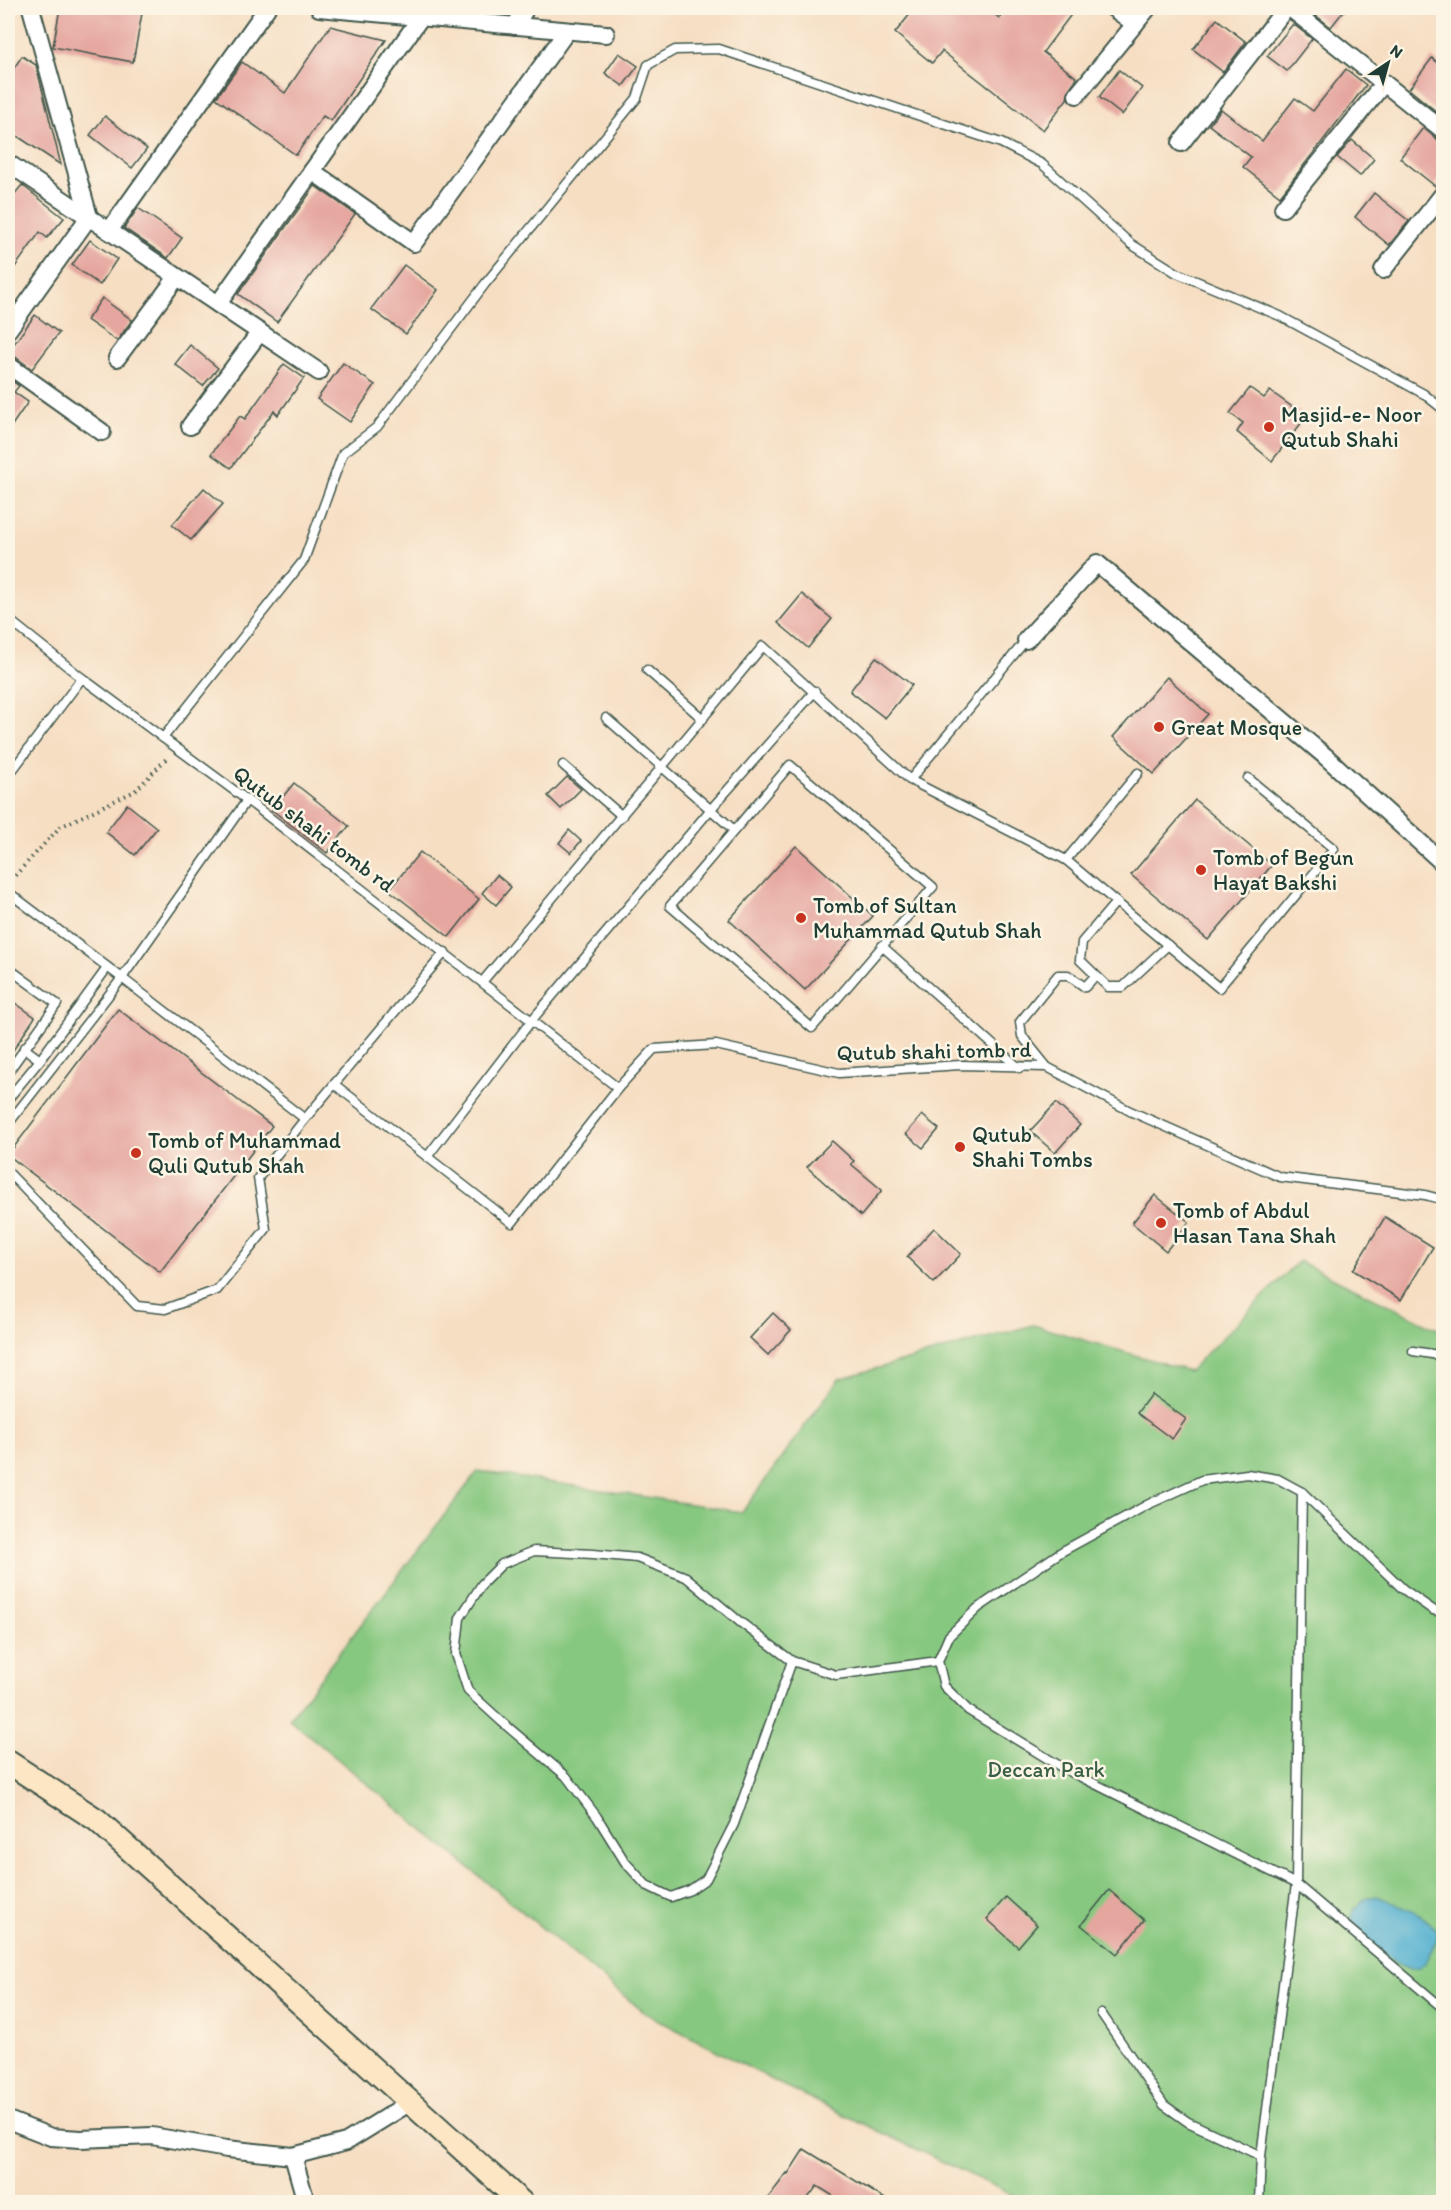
<svg xmlns="http://www.w3.org/2000/svg" width="1451" height="2210" font-family="Itim,sans-serif">
<style>
.green{fill:#87c880;stroke:#53825a;stroke-width:1.5}
.water{fill:#52b0d0;stroke:#387682;stroke-width:1.5}
.building{fill:#e5a69f}
.lines{fill:none;stroke-linecap:round;stroke-linejoin:round}
.lane-casing{stroke:#3f5549;stroke-width:11}
.street-casing{stroke:#3f5549;stroke-width:20}
.secondary-casing{stroke:#3f5549;stroke-width:26}
.path{stroke:#3f5549;stroke-width:4;stroke-dasharray:1.5 4.5;stroke-linecap:butt}
.lane{stroke:#fff;stroke-width:8}
.street{stroke:#fff;stroke-width:16}
.secondary{stroke:#fce6c4;stroke-width:22}
.poi-dot{fill:#c8321e;stroke:#fcf5e5;stroke-width:2}
.labels{text-anchor:middle;dominant-baseline:central;stroke-width:5;stroke-linejoin:round;paint-order:stroke}
.poi-label{font-size:22px;fill:#1f3d34;stroke:#fcf5e5;text-anchor:start}
.street-label{font-size:22px;fill:#1f3d34;stroke:#fcf5e5}
.park-label{font-size:22px;fill:#396047;stroke:#fcf5e5}
</style>
<rect width="100%" height="100%" fill="#fcf5e5"/>
<filter id="ink" filterUnits="userSpaceOnUse"><feTurbulence type="fractalNoise" baseFrequency=".0167" numOctaves="2"/><feDisplacementMap in="SourceGraphic" scale="12" xChannelSelector="R" yChannelSelector="G"/><feConvolveMatrix kernelMatrix="1 2 1 2 8 2 1 2 1" color-interpolation-filters="sRGB"/></filter>
<filter id="wash" filterUnits="userSpaceOnUse"><feTurbulence type="fractalNoise" baseFrequency=".008" numOctaves="4" result="noise"/><feDisplacementMap in="SourceGraphic" scale="24" xChannelSelector="R" yChannelSelector="G"/><feGaussianBlur stdDeviation="1.35" result="paint"/><feColorMatrix in="noise" values="0 0 0 0 0 0 0 0 0 0 0 0 0 0 0 0 0 1.4 0 .05"/><feComposite in="paint" operator="in"/></filter>
<g filter="url(#wash)">
<rect width="100%" height="100%" fill="#f6dec3"/>
<polygon class="green" points="1299,1261 1443,1332 1443,2202 1027,2202 780,2084 645,2013 289,1719 478,1471 742,1512 839,1379 1033,1325 1189,1371"/>
<path class="water" d="M 1377,1896 C 1392,1903 1435,1917 1437,1934 C 1438,1942 1434,1949 1430,1955 C 1426,1962 1422,1969 1413,1969 C 1401,1969 1359,1939 1354,1928 C 1351,1923 1352,1916 1353,1910 L 1365,1899 Z"/>
<g id="blocks">
<g class="building">
<polygon points="60,8 143,8 133,62 53,47"/>
<polygon points="915,8 980,8 989,14 991,11 999,18 1007,8 1076,8 1043,52 1077,78 1069,89 1067,99 1043,130 942,51 932,63 895,33"/>
<polygon points="1306,8 1346,8 1331,27"/>
<polygon points="1217,19 1246,42 1223,72 1193,49"/>
<polygon points="1293,24 1312,39 1287,71 1267,56"/>
<polygon points="330,26 386,40 331,121 323,116 296,155 216,98 242,62 285,93"/>
<polygon points="619,53 638,66 623,86 605,73"/>
<polygon points="22,56 36,65 61,165 8,130 8,77"/>
<polygon points="1432,58 1443,67 1443,117 1409,89"/>
<polygon points="1346,69 1366,85 1280,196 1243,167 1251,157 1209,125 1221,109 1262,141 1295,98 1313,111"/>
<polygon points="1119,70 1142,88 1122,115 1099,97"/>
<polygon points="105,116 147,149 132,168 90,135"/>
<polygon points="1423,128 1437,139 1443,141 1443,175 1435,186 1400,158"/>
<polygon points="1352,140 1374,159 1360,176 1337,157"/>
<polygon points="22,185 64,218 47,238 40,232 8,277 8,202"/>
<polygon points="315,186 355,214 277,322 238,294"/>
<polygon points="1374,193 1409,221 1389,245 1355,217"/>
<polygon points="138,208 182,238 168,258 124,228"/>
<polygon points="90,240 117,259 100,285 72,265"/>
<polygon points="404,265 438,290 406,334 371,309"/>
<polygon points="102,298 132,320 117,341 87,320"/>
<polygon points="35,315 59,333 32,369 14,356 8,355 8,352"/>
<polygon points="190,345 218,368 203,386 175,364"/>
<polygon points="343,363 375,385 350,422 317,399"/>
<polygon points="284,364 304,378 278,415 274,411 231,468 211,454 240,416 245,419"/>
<polygon points="8,378 19,386 14,392 28,402 8,431"/>
<polygon points="1250,388 1264,398 1270,391 1306,417 1272,461 1237,432 1243,423 1230,413"/>
<polygon points="204,488 223,504 191,540 172,525"/>
<polygon points="802,594 832,619 808,648 778,623"/>
<polygon points="876,657 912,685 885,718 850,691"/>
<polygon points="1167,677 1208,714 1154,774 1113,737"/>
<polygon points="567,777 581,789 561,809 548,796"/>
<polygon points="294,783 349,826 327,853 272,810"/>
<polygon points="1195,800 1272,865 1208,940 1131,875"/>
<polygon points="127,804 157,828 135,855 106,832"/>
<polygon points="569,830 581,841 571,853 559,843"/>
<polygon points="796,846 873,916 805,990 729,920"/>
<polygon points="420,852 479,899 449,937 389,890"/>
<polygon points="497,875 511,887 496,905 482,893"/>
<polygon points="8,998 35,1017 8,1058"/>
<polygon points="118,1009 272,1126 160,1272 8,1155"/>
<polygon points="1056,1103 1080,1125 1055,1153 1030,1131"/>
<polygon points="922,1115 939,1129 923,1148 906,1134"/>
<polygon points="832,1141 854,1161 851,1164 882,1190 861,1216 807,1167"/>
<polygon points="1155,1195 1189,1222 1166,1251 1132,1223"/>
<polygon points="1385,1217 1433,1247 1401,1300 1353,1270"/>
<polygon points="934,1228 961,1254 934,1283 907,1257"/>
<polygon points="773,1313 791,1330 768,1355 750,1338"/>
<polygon points="1151,1394 1186,1419 1172,1439 1137,1413"/>
<polygon points="1109,1890 1144,1920 1117,1954 1081,1925"/>
<polygon points="1006,1897 1037,1925 1018,1947 987,1919"/>
<polygon points="804,2149 890,2202 843,2202 817,2186 805,2202 765,2202 787,2173 788,2174"/>
</g>
</g>
</g>
<g filter="url(#ink)">
<use href="#blocks" fill-opacity="0" stroke="#3f5549" stroke-width="1.5"/>
<g class="lines">
<g class="lane-casing">
<g id="lane">
<polyline points="8,619 82,678"/>
<polyline points="647,670 703,719"/>
<polyline points="606,718 734,830"/>
<polyline points="163,738 304,560 343,453 377,427 485,284 637,98 648,65 675,50 719,49 1001,143 1042,164 1131,244 1177,273 1280,316 1424,394 1444,410"/>
<polyline points="563,765 622,816"/>
<polygon points="790,765 933,887 812,1028 670,906"/>
<polyline points="8,776 82,678 247,800 618,1088 654,1049 716,1045 839,1073 960,1065 1047,1067 1130,1111 1280,1177 1425,1195 1444,1200"/>
<polyline points="910,780 1066,860 1138,773"/>
<polyline points="1066,860 1219,988 1334,849 1248,778"/>
<polyline points="8,892 122,978 247,800"/>
<polyline points="1116,902 1082,942 1080,960 1108,987 1123,987 1168,945"/>
<polyline points="882,946 1019,1068"/>
<polyline points="8,968 57,1004 8,1072"/>
<polyline points="483,981 763,646 910,780 1026,640"/>
<polyline points="24,1048 40,1060"/>
<polyline points="1047,1067 1022,1036 1020,1022 1058,975 1068,975 1085,987 1095,976"/>
<polyline points="334,1084 512,1223 618,1088"/>
<polyline points="8,1099 40,1060 107,968"/>
<polyline points="8,1124 122,978 305,1119 445,952"/>
<polyline points="427,1157 532,1020 711,809 815,691"/>
<polyline points="8,1172 137,1306 165,1309 217,1290 266,1229 258,1178 305,1119"/>
<polyline points="1413,1351 1444,1356"/>
<polyline points="1302,1492 1296,1884 1444,2009"/>
<polyline points="792,1661 734,1824 706,1879 690,1890 671,1897 646,1885 625,1862 597,1817 566,1776 502,1722 468,1691 456,1654 460,1618 482,1584 502,1564 534,1551 593,1554 637,1558 686,1577 740,1622 792,1661 836,1675 938,1661"/>
<polyline points="1101,2013 1164,2105 1188,2122 1261,2156"/>
<polyline points="1259,2202 1261,2156 1296,1884 1063,1768 968,1710 944,1686 938,1661 949,1636 978,1608 1061,1552 1147,1505 1202,1480 1247,1474 1278,1479 1302,1492 1403,1589 1433,1610 1444,1613"/>
</g>
</g>
<g class="street-casing">
<g id="street">
<polyline points="319,8 606,34"/>
<polyline points="1113,8 1135,24"/>
<polyline points="1290,8 1444,131"/>
<polyline points="515,26 526,8"/>
<polyline points="1077,95 1148,8"/>
<polyline points="1181,143 1286,8"/>
<polyline points="8,163 319,372"/>
<polyline points="312,171 414,243 567,31"/>
<polyline points="1283,208 1384,83"/>
<polyline points="109,231 267,8"/>
<polyline points="1383,270 1444,193"/>
<polyline points="218,304 421,17"/>
<polyline points="8,330 89,217 31,8"/>
<polyline points="117,358 177,277"/>
<polyline points="8,365 102,432"/>
<polyline points="190,426 260,332"/>
<polyline points="1026,640 1097,563 1325,756 1444,864"/>
<polyline points="8,2120 51,2137 80,2139 152,2136 227,2149 293,2156 346,2142 409,2103"/>
<polyline points="293,2156 306,2202"/>
</g>
</g>
<g class="secondary-casing">
<polyline id="secondary" points="8,1762 97,1820 521,2202"/>
</g>
<polyline class="path" points="11,880 60,827 135,791 168,757"/>
<use href="#lane" class="lane"/>
<use href="#street" class="street"/>
<use href="#secondary" class="secondary"/>
</g>
</g>
<g class="poi-dot">
<circle cx="1269" cy="427" r="6"/>
<circle cx="1159" cy="727" r="6"/>
<circle cx="1201" cy="870" r="6"/>
<circle cx="801" cy="918" r="6"/>
<circle cx="960" cy="1147" r="6"/>
<circle cx="136" cy="1153" r="6"/>
<circle cx="1161" cy="1223" r="6"/>
</g>
<g class="labels">
<g class="poi-label">
<text x="1281" y="414">Masjid-e- Noor<tspan x="1281" dy="25">Qutub Shahi</tspan></text>
<text x="1171" y="727">Great Mosque</text>
<text x="1213" y="857">Tomb of Begun<tspan x="1213" dy="25">Hayat Bakshi</tspan></text>
<text x="813" y="905">Tomb of Sultan<tspan x="813" dy="25">Muhammad Qutub Shah</tspan></text>
<text x="972" y="1134">Qutub<tspan x="972" dy="25">Shahi Tombs</tspan></text>
<text x="148" y="1140">Tomb of Muhammad<tspan x="148" dy="25">Quli Qutub Shah</tspan></text>
<text x="1173" y="1210">Tomb of Abdul<tspan x="1173" dy="25">Hasan Tana Shah</tspan></text>
</g>
<g class="street-label">
<text transform="translate(314 829) rotate(37)">Qutub shahi tomb rd</text>
<text transform="translate(934 1051) rotate(-1)">Qutub shahi tomb rd</text>
</g>
<g class="park-label">
<text x="1046" y="1769">Deccan Park</text>
</g>
</g>
<rect width="1451" height="2210" fill="none" stroke="#fcf5e5" stroke-width="30"/>
<g transform="translate(1388 63) rotate(36)" stroke="#fcf5e5" stroke-width="4.5" paint-order="stroke">
<path d="M0-4.5L10 22L0 15L-10 22Z" fill="#1f3d34"/>
<text y="-9" font-size="16" font-weight="bold" text-anchor="middle" fill="#1f3d34">N</text>
</g>
</svg>
